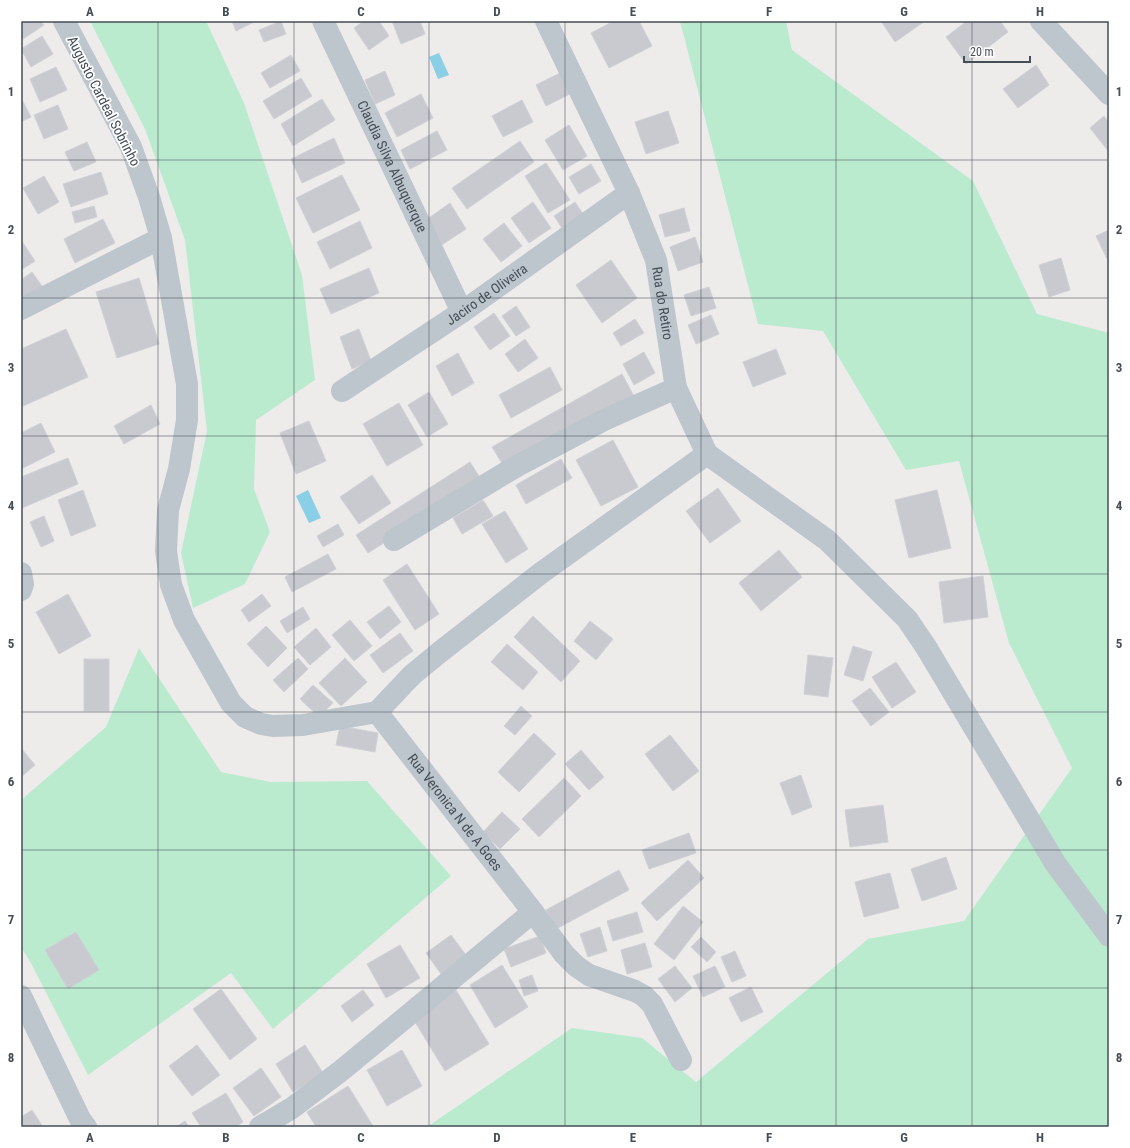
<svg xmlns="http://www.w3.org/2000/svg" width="1130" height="1148" font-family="'Roboto Condensed',sans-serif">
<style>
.green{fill:#baebcf}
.water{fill:#8acfe5}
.building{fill:#c8cad0;stroke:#cfd1d7}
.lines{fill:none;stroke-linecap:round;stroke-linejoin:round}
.minor{stroke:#bdc5cd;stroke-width:22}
.grid{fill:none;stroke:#454e57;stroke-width:1;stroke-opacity:0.55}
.labels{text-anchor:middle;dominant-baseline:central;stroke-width:3.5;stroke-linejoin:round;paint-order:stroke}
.street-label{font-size:14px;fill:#454e57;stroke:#fff}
.neatline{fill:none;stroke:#454e57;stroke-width:1.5}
.grid-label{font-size:13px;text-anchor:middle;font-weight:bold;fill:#454e57}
</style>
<rect width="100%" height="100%" fill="#eeebeb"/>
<g class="green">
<polygon points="90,21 206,21 244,103 302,275 315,380 256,420 254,489 270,532 245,584 193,608 181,553 207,431 185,240 145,129"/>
<polygon points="680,21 786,21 792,50 973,181 1037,314 1109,333 1109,1127 427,1127 572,1028 642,1038 696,1082 868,939 964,921 1072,768 1009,643 959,461 906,470 823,331 758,324"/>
<polygon points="139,648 221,772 271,782 367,781 451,876 273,1029 231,973 88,1075 31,963 21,947 21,800 106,727"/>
</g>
<g class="water">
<polygon points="439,53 449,75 438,79 429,57"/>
<polygon points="308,490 321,518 309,523 296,496"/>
</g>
<g class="building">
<polygon points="21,21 41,21 44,25 23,39 21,37"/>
<polygon points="232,21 256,21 236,31"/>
<polygon points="281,21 286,34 264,42 259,30"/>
<polygon points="364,21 379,21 389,36 369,50 354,28"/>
<polygon points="392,21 420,21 425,34 401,44"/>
<polygon points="614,21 639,21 652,46 609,68 591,33"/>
<polygon points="881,21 925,21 895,42"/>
<polygon points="967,21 1000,21 1008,32 966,64 946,37"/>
<polygon points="42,36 53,54 31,67 21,49"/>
<polygon points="291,55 300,71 270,88 261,73"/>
<polygon points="1036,65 1049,85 1018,108 1003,89"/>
<polygon points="56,67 67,90 40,102 30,79"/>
<polygon points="385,71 395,95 375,104 365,80"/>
<polygon points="564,71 574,92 546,106 536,85"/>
<polygon points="301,78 312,96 274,119 263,101"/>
<polygon points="421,94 433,118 397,137 385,113"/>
<polygon points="21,98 31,117 21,122"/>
<polygon points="322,99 335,120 293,146 281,124"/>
<polygon points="522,100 533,122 503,137 492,116"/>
<polygon points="58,105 68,129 44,139 34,115"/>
<polygon points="668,111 679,143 646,154 635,122"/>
<polygon points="1104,116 1109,123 1109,152 1090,128"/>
<polygon points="569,125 587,156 563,170 545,140"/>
<polygon points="437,131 447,150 410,169 401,150"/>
<polygon points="334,138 345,163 302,183 291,159"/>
<polygon points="520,141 534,162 467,209 452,188"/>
<polygon points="87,142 96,162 74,171 65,152"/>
<polygon points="546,163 570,200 548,213 525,176"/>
<polygon points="591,164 601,181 579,194 569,177"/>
<polygon points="101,172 108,194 71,207 63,184"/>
<polygon points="342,175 360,210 313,233 296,198"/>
<polygon points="44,176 59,202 38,214 23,188"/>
<polygon points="533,202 551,228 529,243 511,218"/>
<polygon points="575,202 585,217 564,231 554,216"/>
<polygon points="450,203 466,229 440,246 423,222"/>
<polygon points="94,206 97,217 75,223 72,212"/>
<polygon points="684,208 690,231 665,237 659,215"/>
<polygon points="103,219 115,243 75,263 64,239"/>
<polygon points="360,221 372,248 330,269 317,242"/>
<polygon points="504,223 522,246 501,262 483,239"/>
<polygon points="1109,230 1109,263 1096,236"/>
<polygon points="695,237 703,262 678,271 670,247"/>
<polygon points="21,240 35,261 21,270"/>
<polygon points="1061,258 1070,290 1049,297 1039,265"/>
<polygon points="611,260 637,298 602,323 576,285"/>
<polygon points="369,268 379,293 331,314 320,289"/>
<polygon points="32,272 44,289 21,304 21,280"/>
<polygon points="139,278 159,344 117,358 96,292"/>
<polygon points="709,287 716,308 691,316 684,295"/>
<polygon points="516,306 530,327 516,336 502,316"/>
<polygon points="494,313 510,336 490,350 474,327"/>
<polygon points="711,315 719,334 696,344 688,325"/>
<polygon points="635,319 644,333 621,346 613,333"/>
<polygon points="66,329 88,377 23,406 21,402 21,349"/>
<polygon points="359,329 371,361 352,369 340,337"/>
<polygon points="525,339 538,358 518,372 505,354"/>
<polygon points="776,349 786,374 753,387 743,362"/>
<polygon points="644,352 655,373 634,385 623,364"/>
<polygon points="458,353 474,383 452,396 436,366"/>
<polygon points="550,367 562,390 511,418 499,395"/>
<polygon points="622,374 635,398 506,470 492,447"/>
<polygon points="429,392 448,424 427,437 408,405"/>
<polygon points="399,403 423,445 387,466 363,424"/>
<polygon points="151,405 160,424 124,444 114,426"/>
<polygon points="309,421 326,461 296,474 280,433"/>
<polygon points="41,423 55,452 21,469 21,433"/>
<polygon points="613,440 638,487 601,506 576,460"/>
<polygon points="68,458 78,484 22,508 21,505 21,477"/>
<polygon points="561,459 572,478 526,504 516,485"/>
<polygon points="470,462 482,481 368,553 356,535"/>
<polygon points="372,475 391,503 359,524 340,497"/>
<polygon points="718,488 741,521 710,543 686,511"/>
<polygon points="83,490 96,526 71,536 58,500"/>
<polygon points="937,490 951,548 909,558 895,500"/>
<polygon points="483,500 493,516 462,534 453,518"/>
<polygon points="505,511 528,549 506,563 482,524"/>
<polygon points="44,516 54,541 41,547 30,522"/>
<polygon points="338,524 344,535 323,547 317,536"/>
<polygon points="779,550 802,577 761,611 739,583"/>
<polygon points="328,554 336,569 292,592 285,577"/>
<polygon points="407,564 439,614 415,630 383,580"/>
<polygon points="983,576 988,617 944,623 939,582"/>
<polygon points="68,594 91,636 59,654 36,612"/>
<polygon points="262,594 271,606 249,622 241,610"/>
<polygon points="389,606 401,622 380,639 367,622"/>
<polygon points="303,607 310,619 287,633 280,621"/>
<polygon points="533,616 580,661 561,682 514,637"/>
<polygon points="350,620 372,646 354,661 332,635"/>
<polygon points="590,621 613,639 596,660 574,641"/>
<polygon points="266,626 287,648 268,667 247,644"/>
<polygon points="316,628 331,647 310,665 294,647"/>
<polygon points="400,633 413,651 383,673 370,655"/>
<polygon points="507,644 538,672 523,690 491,662"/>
<polygon points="853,646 872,652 863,681 844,675"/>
<polygon points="808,655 833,658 828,697 804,694"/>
<polygon points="298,658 308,669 284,692 273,680"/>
<polygon points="345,658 367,682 341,706 319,683"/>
<rect x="84" y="659" width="25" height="52"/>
<polygon points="896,662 916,692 892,708 872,677"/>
<polygon points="313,685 333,703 319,717 300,699"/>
<polygon points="870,688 889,712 871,726 852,701"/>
<polygon points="521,706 532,716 515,735 504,726"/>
<polygon points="340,726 378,733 375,752 336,745"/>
<polygon points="534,733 556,754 519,792 498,772"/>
<polygon points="670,735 699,771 673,791 645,754"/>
<polygon points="21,748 35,765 21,777"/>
<polygon points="581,750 604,777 589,790 565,764"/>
<polygon points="801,775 812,807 792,815 780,783"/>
<polygon points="564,778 581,796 539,837 522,819"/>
<polygon points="883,805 888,842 850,847 845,810"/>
<polygon points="502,812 520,829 500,849 483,832"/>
<polygon points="689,833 696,853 649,869 642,850"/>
<polygon points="946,857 957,889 922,901 911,869"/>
<polygon points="688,860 704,878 657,921 641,903"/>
<polygon points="619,870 629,890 556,929 546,910"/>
<polygon points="890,873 899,908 864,917 855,882"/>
<polygon points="683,906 703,922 674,960 654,944"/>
<polygon points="637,912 643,932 613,941 607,921"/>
<polygon points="600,927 607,951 588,957 580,934"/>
<polygon points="76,932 99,970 68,989 45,950"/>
<polygon points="451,935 466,955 441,974 426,953"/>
<polygon points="540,936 546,953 511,967 504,949"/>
<polygon points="701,937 716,952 707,962 691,947"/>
<polygon points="645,943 652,967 627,974 621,950"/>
<polygon points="400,945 420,978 386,998 367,964"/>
<polygon points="735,951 746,976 732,982 721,957"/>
<polygon points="502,965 528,1007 495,1028 470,985"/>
<polygon points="675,966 692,988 675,1002 658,979"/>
<polygon points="715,966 725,987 703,997 693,976"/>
<polygon points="532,975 538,991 524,996 519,980"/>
<polygon points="751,987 763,1012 741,1022 729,998"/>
<polygon points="221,989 257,1039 230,1060 193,1009"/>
<polygon points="363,990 374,1005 352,1022 341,1006"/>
<polygon points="456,990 489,1044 445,1071 412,1017"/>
<polygon points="197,1045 220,1075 192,1096 169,1066"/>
<polygon points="305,1045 323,1073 293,1092 276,1064"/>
<polygon points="402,1050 422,1086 387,1106 367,1070"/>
<polygon points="261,1068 281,1097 254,1116 233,1088"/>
<polygon points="348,1086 373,1126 371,1127 316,1127 307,1112"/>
<polygon points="226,1093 243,1122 235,1127 201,1127 192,1113"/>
<polygon points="32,1110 43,1127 21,1127 21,1117"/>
<polygon points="185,1121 189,1127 176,1127"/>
</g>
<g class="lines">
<g class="minor">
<path id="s1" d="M 323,21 L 462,312"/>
<path id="s2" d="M 546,21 L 629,193 L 656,260 L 676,388 L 707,454 L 827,540 L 907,619 L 926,647 L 1055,863 L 1109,936"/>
<polyline points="1041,21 1109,94"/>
<polyline points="161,238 187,384 187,420 179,469 168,510 166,551 171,585 184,620 231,703 245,717 261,724 273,726 303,725 377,712 412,675 440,652 541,573 707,454"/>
<polyline points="21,309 161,238 149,197 131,147 64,21"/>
<path id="s3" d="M 342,391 L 462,312 L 629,193"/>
<polyline points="394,540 517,466 604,420 676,388"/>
<polyline points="21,573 23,584 21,590"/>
<path id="s4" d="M 377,712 L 533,912 L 564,954 L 576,966 L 589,975 L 635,991 L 644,996 L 652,1004 L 681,1060"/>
<polyline points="21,996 80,1119 86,1127"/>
<polyline points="260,1127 292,1108 342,1070 533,912"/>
</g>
</g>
<path class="grid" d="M 158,21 L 158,1127M 294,21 L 294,1127M 429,21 L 429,1127M 565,21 L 565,1127M 701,21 L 701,1127M 836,21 L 836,1127M 972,21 L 972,1127M 21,160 L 1109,160M 21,298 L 1109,298M 21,436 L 1109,436M 21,574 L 1109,574M 21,712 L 1109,712M 21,850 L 1109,850M 21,988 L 1109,988"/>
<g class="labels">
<g class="street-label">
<text transform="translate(104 101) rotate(63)">Augusto Cardeal Sobrinho</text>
<text stroke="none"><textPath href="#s1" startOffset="161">Claudia Silva Albuquerque</textPath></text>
<text stroke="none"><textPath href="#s3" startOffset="174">Jaciro de Oliveira</textPath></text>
<text stroke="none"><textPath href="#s2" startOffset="307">Rua do Retiro</textPath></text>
<text stroke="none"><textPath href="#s4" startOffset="127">Rua Veronica N de A Goes</textPath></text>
</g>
</g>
<rect width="1130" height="1148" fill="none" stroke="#ffffff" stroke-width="44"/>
<path d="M964 56v6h66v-6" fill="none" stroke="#454e57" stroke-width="2"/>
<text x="970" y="56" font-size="12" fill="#454e57" stroke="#ffffff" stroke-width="3" paint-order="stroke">20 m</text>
<rect x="22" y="22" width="1086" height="1104" class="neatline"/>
<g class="grid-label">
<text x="90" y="16">A</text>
<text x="226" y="16">B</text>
<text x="361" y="16">C</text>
<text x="497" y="16">D</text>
<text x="633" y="16">E</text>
<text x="769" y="16">F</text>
<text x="904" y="16">G</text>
<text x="1040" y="16">H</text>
<text x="11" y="96">1</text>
<text x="1119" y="96">1</text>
<text x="11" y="234">2</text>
<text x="1119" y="234">2</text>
<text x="11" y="372">3</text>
<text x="1119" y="372">3</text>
<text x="11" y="510">4</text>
<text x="1119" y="510">4</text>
<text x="11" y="648">5</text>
<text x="1119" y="648">5</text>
<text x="11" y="786">6</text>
<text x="1119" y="786">6</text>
<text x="11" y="924">7</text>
<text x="1119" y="924">7</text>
<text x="11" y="1062">8</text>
<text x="1119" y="1062">8</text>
<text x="90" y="1142">A</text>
<text x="226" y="1142">B</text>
<text x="361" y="1142">C</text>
<text x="497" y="1142">D</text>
<text x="633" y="1142">E</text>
<text x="769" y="1142">F</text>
<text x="904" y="1142">G</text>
<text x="1040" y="1142">H</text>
</g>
</svg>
